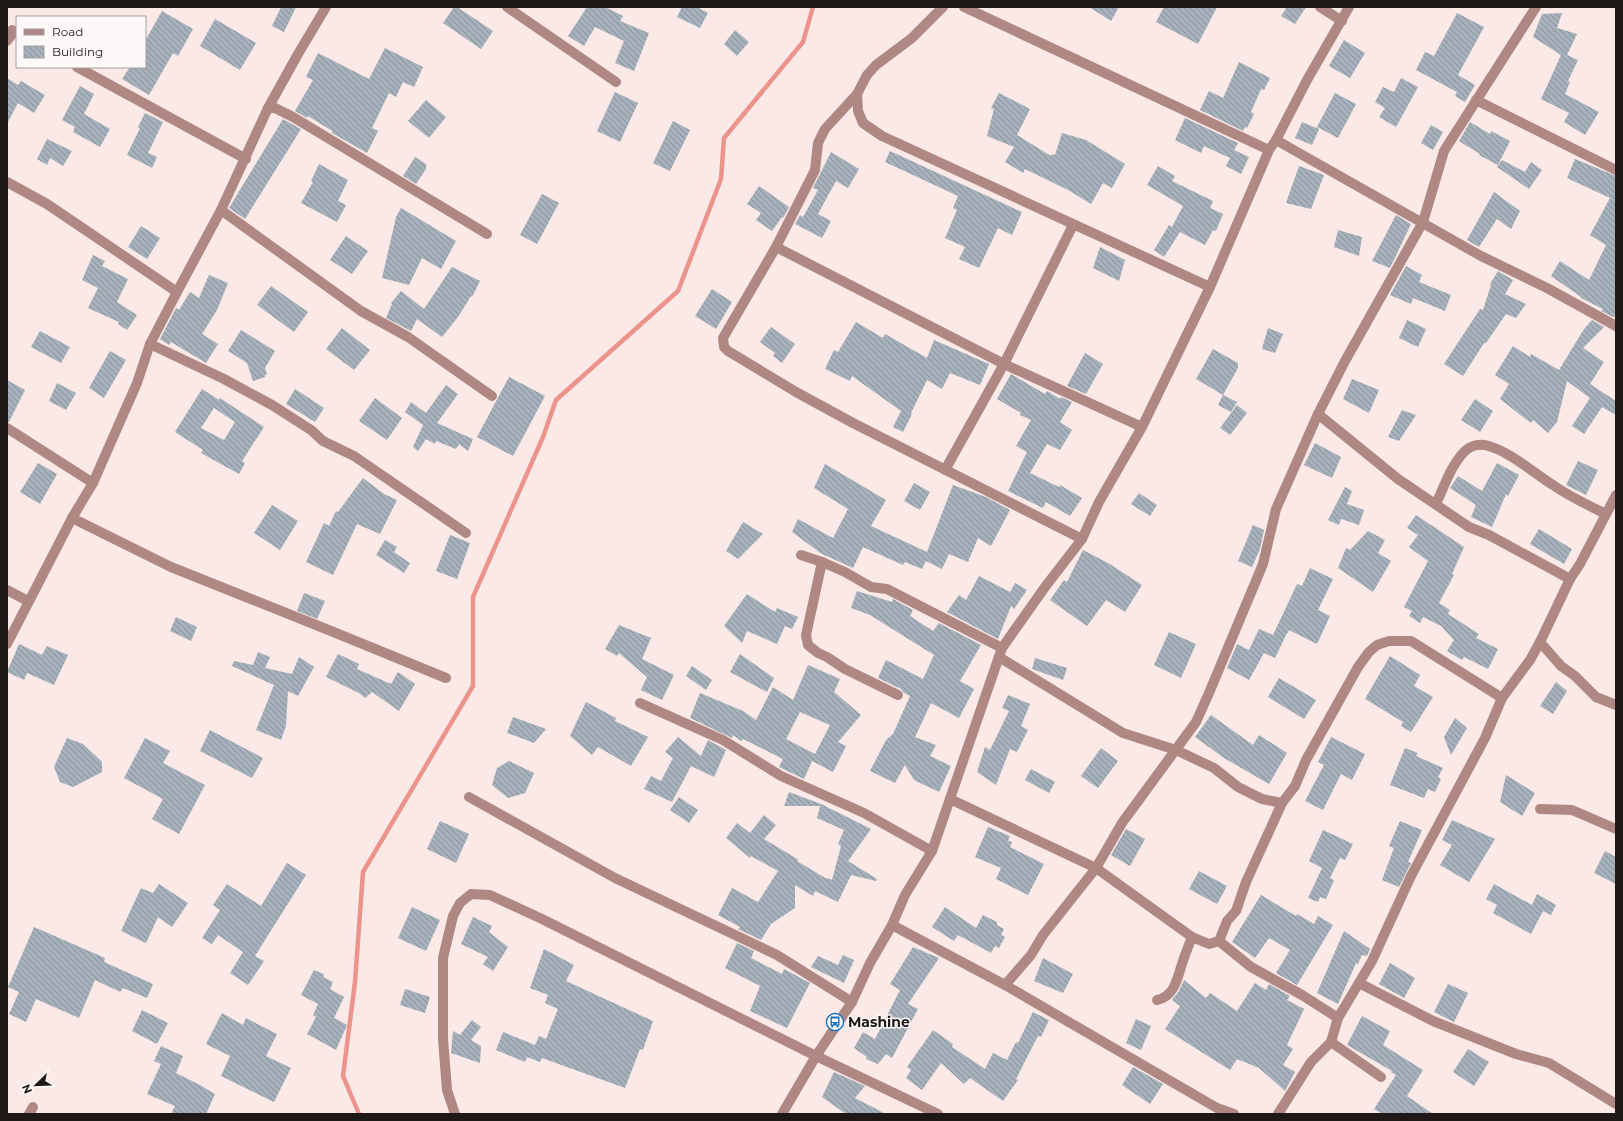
<svg xmlns="http://www.w3.org/2000/svg" width="1623" height="1121" font-family="Montserrat,sans-serif">
<style>
.lines{fill:none;stroke-linecap:round;stroke-linejoin:round}
.stream{stroke:#ec948c;stroke-width:4.5}
.building{fill:url(#building-back-hatch);fill-rule:evenodd}
.street{stroke:#af8884;stroke-width:10}
.labels{text-anchor:middle;dominant-baseline:central;stroke-width:3;stroke-linejoin:round;paint-order:stroke}
.poi-label{font-size:14px;font-weight:bold;fill:#1e1817;stroke:#fdf9f9;text-anchor:start}
</style>
<defs>
<pattern id="building-back-hatch" width="6" height="6" patternUnits="userSpaceOnUse"><rect width="6" height="6" fill="#a7b1bc"/><path d="M-1 5l2 2M0 0l6 6M5-1l2 2" fill="none" stroke="#878f98"/></pattern>
</defs>
<rect width="100%" height="100%" fill="#fae9e7"/>
<g class="lines">
<polyline class="stream" points="359,1114 343,1076 355,982 363,872 473,686 473,597 543,437 556,400 678,291 721,179 724,138 803,42 813,7"/>
</g>
<g class="building">
<polygon points="281,7 296,7 284,32 272,26"/>
<polygon points="454,7 457,7 493,31 481,49 443,23"/>
<polygon points="587,7 605,7 623,16 620,21 649,33 634,71 615,63 624,41 595,27 584,46 568,36"/>
<polygon points="682,7 697,7 708,13 700,28 677,17"/>
<polygon points="1089,7 1119,7 1111,21"/>
<polygon points="1164,7 1217,7 1198,44 1156,22"/>
<polygon points="1287,7 1306,7 1295,24 1281,16"/>
<polygon points="162,11 193,29 178,56 173,53 149,95 122,79 130,67 145,67 145,41"/>
<polygon points="1457,13 1484,27 1458,75 1475,85 1465,102 1455,96 1457,92 1416,70 1425,52 1434,56"/>
<polygon points="1562,13 1557,28 1577,34 1567,55 1578,60 1568,81 1570,82 1565,94 1599,112 1585,135 1564,122 1569,113 1541,99 1561,55 1533,37 1542,14"/>
<polygon points="215,19 256,43 240,70 200,46"/>
<polygon points="735,30 749,42 737,56 724,44"/>
<polygon points="1344,40 1365,53 1350,78 1329,66"/>
<polygon points="385,48 423,67 414,87 403,82 396,97 389,93 372,128 378,131 367,153 332,133 332,131 308,116 307,118 295,111 313,80 306,77 318,53 369,79"/>
<polygon points="1239,62 1270,78 1264,90 1261,89 1251,112 1254,114 1247,128 1245,127 1243,131 1200,110 1209,91 1223,98"/>
<polygon points="7,78 18,85 21,81 45,95 34,113 18,103 7,124"/>
<polygon points="1401,78 1418,87 1396,127 1379,117 1385,108 1375,102 1383,87 1394,92"/>
<polygon points="80,86 94,94 84,114 110,129 100,147 73,132 75,127 62,120"/>
<polygon points="615,92 638,103 620,142 597,131"/>
<polygon points="999,93 1030,109 1017,135 1051,156 1052,154 1055,155 1062,133 1086,140 1125,164 1112,188 1103,183 1091,204 1068,190 1025,169 1023,173 1005,162 1014,147 987,136 994,109 991,108"/>
<polygon points="1335,93 1356,104 1338,138 1317,127"/>
<polygon points="426,100 446,117 429,138 408,121"/>
<polygon points="145,113 163,122 148,153 157,157 152,168 127,155 140,128 138,127"/>
<polygon points="1185,118 1238,143 1234,150 1249,157 1241,174 1226,166 1230,158 1204,146 1201,153 1175,140"/>
<polygon points="283,119 301,129 245,219 229,208"/>
<polygon points="673,121 690,130 670,171 653,163"/>
<polygon points="1302,122 1319,129 1312,145 1295,138"/>
<polygon points="1470,122 1490,134 1491,131 1510,141 1498,165 1479,155 1480,154 1459,141"/>
<polygon points="1431,125 1443,132 1433,150 1421,143"/>
<polygon points="47,139 72,151 63,166 50,158 47,165 37,159"/>
<polygon points="890,151 1022,212 1012,235 998,228 979,268 959,259 965,247 945,238 957,210 953,208 958,196 885,162"/>
<polygon points="831,152 859,169 848,188 836,181 818,214 831,221 822,238 795,224 800,215 803,217 818,190 813,188"/>
<polygon points="415,157 426,164 426,169 416,184 403,176"/>
<polygon points="1575,159 1616,176 1616,316 1613,317 1601,311 1603,309 1581,298 1581,297 1551,276 1560,261 1589,280 1606,245 1590,235 1610,198 1567,178"/>
<polygon points="1502,160 1525,172 1531,162 1542,170 1529,189 1497,167"/>
<polygon points="319,164 348,180 338,201 346,205 337,222 301,203 313,182 311,181"/>
<polygon points="1158,166 1175,176 1172,181 1213,201 1210,208 1223,214 1216,231 1213,230 1205,245 1180,232 1164,257 1154,250 1169,225 1172,227 1183,206 1147,185"/>
<polygon points="1299,166 1324,175 1311,209 1286,203"/>
<polygon points="759,186 789,207 783,218 782,217 772,231 756,220 761,213 747,204"/>
<polygon points="1494,192 1520,211 1511,229 1497,219 1479,247 1467,240"/>
<polygon points="542,194 559,203 537,244 520,235"/>
<polygon points="401,208 456,241 441,269 422,258 409,285 382,278 396,217"/>
<polygon points="1396,215 1411,224 1390,268 1372,261"/>
<polygon points="141,226 160,238 147,259 128,247"/>
<polygon points="1338,230 1362,237 1359,256 1334,247"/>
<polygon points="346,236 368,251 352,274 330,260"/>
<polygon points="1100,247 1125,260 1119,281 1093,268"/>
<polygon points="93,255 105,261 102,266 128,279 117,302 137,315 127,330 118,324 119,322 88,308 98,288 82,280"/>
<polygon points="1406,266 1422,275 1419,282 1451,295 1445,311 1413,298 1411,304 1390,295"/>
<polygon points="452,267 480,281 472,297 471,296 458,317 442,337 417,319 411,331 386,318 392,304 391,303 401,291 424,309"/>
<polygon points="1498,271 1513,280 1505,294 1526,304 1516,318 1506,314 1486,343 1484,343 1463,376 1444,364 1480,309 1483,310 1491,285 1490,284"/>
<polygon points="209,275 228,283 217,310 202,334 218,344 206,363 171,342 169,345 160,339 176,308 179,310 190,292 199,298"/>
<polygon points="271,286 308,312 294,332 257,305"/>
<polygon points="712,289 732,302 716,329 695,316"/>
<polygon points="1407,320 1426,329 1418,347 1399,338"/>
<polygon points="1592,320 1604,327 1583,348 1604,362 1590,384 1616,401 1616,415 1602,407 1584,434 1572,426 1590,398 1567,381 1557,422 1548,433 1533,420 1531,423 1500,399 1509,384 1495,375 1513,346 1530,357 1531,354 1559,370 1584,329"/>
<polygon points="856,322 883,338 885,334 927,358 934,340 989,364 980,385 950,373 942,389 927,380 911,413 912,414 903,432 893,427 901,411 852,376 850,381 825,369 834,350 838,352"/>
<polygon points="771,327 795,344 782,363 773,356 775,353 760,342"/>
<polygon points="342,328 370,350 354,370 326,349"/>
<polygon points="1268,328 1283,334 1275,353 1262,349"/>
<polygon points="241,330 275,351 265,368 267,374 265,375 265,377 253,381 247,363 228,351"/>
<polygon points="40,331 70,347 61,363 31,347"/>
<polygon points="1213,349 1238,363 1238,368 1223,395 1196,379"/>
<polygon points="110,351 126,360 104,398 89,388"/>
<polygon points="1085,353 1103,364 1086,394 1067,386"/>
<polygon points="1011,374 1045,394 1047,391 1060,399 1061,397 1072,402 1060,422 1072,430 1060,450 1047,444 1030,473 1059,487 1060,485 1082,498 1070,516 1046,502 1043,508 1008,491 1027,452 1016,446 1031,420 1020,415 1021,413 997,399"/>
<polygon points="509,377 545,396 513,456 477,437"/>
<polygon points="1352,379 1379,390 1369,413 1343,399"/>
<polygon points="7,380 25,390 9,422 7,422"/>
<polygon points="57,383 76,393 66,410 49,401"/>
<polygon points="446,385 458,394 437,423 473,439 468,451 459,444 456,449 436,441 435,444 426,439 418,451 413,447 423,425 405,412 411,402 426,413"/>
<path d="M 202,389 L 219,400 L 220,398 L 264,427 L 242,461 L 245,463 L 239,474 L 201,453 L 203,450 L 175,432 ZM 214,408 L 235,422 L 224,440 L 201,428 Z"/>
<polygon points="295,389 324,408 315,422 286,404"/>
<polygon points="1223,395 1237,402 1231,412 1218,405"/>
<polygon points="375,398 402,418 387,440 359,421"/>
<polygon points="1475,399 1493,411 1480,432 1461,420"/>
<polygon points="1237,405 1247,413 1230,435 1220,428"/>
<polygon points="1402,410 1416,415 1399,441 1388,437"/>
<polygon points="1315,443 1341,457 1332,478 1304,465"/>
<polygon points="1578,461 1598,470 1586,495 1566,485"/>
<polygon points="38,463 57,474 40,504 20,492"/>
<polygon points="1497,463 1519,475 1508,496 1506,494 1492,527 1471,517 1476,505 1450,488 1458,476 1482,491"/>
<polygon points="825,464 886,500 871,526 927,552 953,485 986,497 1010,510 991,546 978,538 968,562 949,554 942,569 926,561 922,569 905,562 903,565 863,547 853,568 822,554 792,532 798,519 833,538 848,509 814,488"/>
<polygon points="363,478 384,494 397,500 380,534 357,524 333,575 306,562 324,523 329,526 336,511 338,512"/>
<polygon points="914,483 930,492 920,510 904,501"/>
<polygon points="1345,487 1352,491 1347,504 1364,510 1359,525 1341,519 1339,525 1328,520"/>
<polygon points="1139,493 1157,505 1150,516 1131,504"/>
<polygon points="272,505 298,521 280,550 254,533"/>
<polygon points="1416,515 1464,547 1452,574 1454,575 1439,603 1450,610 1448,614 1479,634 1476,638 1498,649 1488,669 1464,657 1462,660 1447,651 1454,640 1441,626 1423,617 1420,623 1409,616 1412,611 1404,607 1428,561 1409,547 1418,535 1407,528"/>
<polygon points="743,522 763,534 738,559 726,551"/>
<polygon points="1253,525 1264,530 1260,549 1252,567 1238,561"/>
<polygon points="1539,529 1572,549 1564,564 1530,544"/>
<polygon points="1368,531 1385,540 1378,553 1391,561 1373,592 1338,568 1346,548 1350,550"/>
<polygon points="450,535 470,543 457,579 436,571"/>
<polygon points="385,540 397,547 394,552 410,563 404,573 376,555"/>
<polygon points="1083,550 1108,563 1142,585 1125,612 1106,600 1087,626 1050,600 1064,580 1067,582"/>
<polygon points="1310,568 1333,579 1318,610 1330,616 1317,644 1289,630 1288,633 1287,633 1275,658 1264,653 1249,680 1227,668 1237,644 1249,650 1259,629 1273,635 1297,584 1302,586"/>
<polygon points="979,576 1010,592 1015,583 1027,590 1014,609 1011,606 998,639 947,612 959,595 966,600"/>
<polygon points="857,591 892,602 893,599 913,610 910,616 933,631 939,623 981,645 960,681 974,689 959,718 931,703 915,737 936,745 930,756 951,766 939,792 914,780 905,765 895,783 870,771 886,740 893,734 910,696 904,693 901,689 878,678 886,660 923,679 934,655 870,615 851,608"/>
<polygon points="304,593 325,601 317,619 297,611"/>
<polygon points="747,594 775,612 777,608 798,617 792,629 785,626 777,644 747,631 742,643 724,626"/>
<polygon points="176,617 197,627 191,641 170,631"/>
<polygon points="619,625 651,638 642,659 674,675 662,700 641,690 647,677 619,653 617,656 605,649"/>
<polygon points="1169,632 1196,644 1181,678 1154,665"/>
<polygon points="19,644 42,655 47,646 68,655 54,685 27,673 24,680 7,672"/>
<polygon points="258,652 270,657 265,668 292,674 299,657 314,667 298,696 288,691 286,726 281,740 256,730 274,685 232,666 234,661 253,665"/>
<polygon points="338,654 359,664 357,669 391,684 398,672 415,684 399,711 372,692 365,698 359,693 326,677"/>
<polygon points="740,654 774,678 767,692 730,672"/>
<polygon points="1390,656 1420,675 1414,686 1433,697 1411,732 1401,726 1403,722 1365,699"/>
<polygon points="1035,658 1067,668 1063,680 1032,669"/>
<path d="M 808,665 L 840,679 L 834,692 L 861,715 L 838,742 L 846,746 L 833,772 L 812,761 L 804,779 L 779,767 L 783,759 L 743,739 L 741,741 L 733,735 L 732,738 L 690,718 L 700,693 L 743,711 L 756,720 L 773,687 L 793,700 ZM 800,712 L 830,725 L 815,754 L 786,739 Z"/>
<polygon points="692,666 712,680 706,690 686,676"/>
<polygon points="1279,678 1316,700 1304,719 1268,697"/>
<polygon points="1556,682 1567,691 1553,714 1540,706"/>
<polygon points="1008,695 1030,704 1021,726 1028,730 1017,752 1010,749 996,785 977,772 985,747 990,750 1009,711 1002,708"/>
<polygon points="586,702 616,718 615,721 648,737 631,766 598,747 592,755 570,736"/>
<polygon points="1211,715 1253,745 1259,735 1287,753 1269,784 1224,758 1195,737"/>
<polygon points="513,717 546,729 534,743 507,733"/>
<polygon points="1455,718 1467,728 1451,755 1444,737"/>
<polygon points="210,730 263,758 252,778 200,751"/>
<polygon points="678,737 701,756 708,740 726,750 714,777 691,766 672,802 644,789 651,776 661,781 673,758 665,752"/>
<polygon points="1331,737 1365,754 1352,780 1341,774 1323,810 1305,801 1324,765 1318,762"/>
<polygon points="67,738 83,744 102,762 102,772 73,787 60,782 54,767"/>
<polygon points="145,738 170,751 163,763 205,785 179,834 152,819 163,799 124,778"/>
<polygon points="1101,748 1118,761 1098,788 1081,776"/>
<polygon points="1405,748 1418,753 1416,756 1443,768 1438,777 1441,779 1435,792 1428,789 1424,798 1390,785"/>
<polygon points="509,761 534,773 525,793 508,798 492,785 497,768"/>
<polygon points="1031,769 1055,782 1049,793 1025,780"/>
<polygon points="1506,775 1535,793 1522,816 1500,802"/>
<polygon points="789,792 821,804 871,829 848,861 877,879 876,881 851,875 838,902 815,891 813,896 795,885 795,908 771,924 761,940 740,930 738,929 740,927 718,915 732,888 758,902 778,871 751,856 750,858 726,838 737,823 750,833 764,815 776,825 764,839 799,860 797,861 827,879 828,878 832,880 841,846 838,844 844,830 817,818 820,806 784,806"/>
<polygon points="679,797 698,810 689,823 670,810"/>
<polygon points="1452,820 1495,839 1469,882 1440,865 1452,845 1442,840"/>
<polygon points="440,821 469,834 456,863 427,849"/>
<polygon points="1400,821 1422,830 1408,862 1411,863 1399,887 1382,880 1394,848 1389,846"/>
<polygon points="988,827 1010,836 1008,841 1012,842 1010,847 1044,864 1028,895 996,879 1001,868 975,857"/>
<polygon points="1126,829 1145,839 1130,866 1111,855"/>
<polygon points="1323,830 1353,844 1345,860 1340,858 1330,878 1334,880 1326,899 1320,897 1318,902 1308,898 1322,868 1309,861"/>
<polygon points="1605,851 1616,857 1616,884 1594,873"/>
<polygon points="287,863 306,875 255,956 264,961 248,985 230,973 243,952 218,935 212,944 202,938 220,910 213,905 227,884 261,906"/>
<polygon points="1199,871 1227,886 1217,904 1189,889"/>
<polygon points="159,884 188,903 172,927 158,917 146,943 121,931 141,888 153,893"/>
<polygon points="1494,884 1532,905 1537,894 1556,905 1551,915 1543,911 1531,934 1493,913 1497,905 1486,899"/>
<polygon points="1261,895 1296,916 1297,914 1314,924 1318,916 1333,925 1297,985 1276,973 1290,950 1269,938 1255,958 1232,942"/>
<polygon points="412,907 440,920 426,951 398,938"/>
<polygon points="945,907 976,928 983,915 997,922 997,925 1004,929 1001,935 1005,937 999,948 995,946 991,953 958,935 954,941 932,927"/>
<polygon points="473,917 492,926 489,932 508,947 493,971 483,964 488,957 461,944"/>
<polygon points="34,927 105,958 104,962 153,984 147,998 123,988 120,992 95,980 79,1018 36,999 26,1022 9,1014 19,992 8,987"/>
<polygon points="1344,931 1370,949 1367,956 1362,955 1358,964 1356,963 1338,1004 1317,993"/>
<polygon points="737,943 754,951 751,958 782,974 784,969 810,983 787,1028 750,1011 760,986 725,968"/>
<polygon points="913,947 939,958 908,1004 918,1009 892,1058 886,1054 878,1064 866,1059 867,1057 854,1048 863,1032 875,1039 900,990 890,984"/>
<polygon points="544,949 574,965 566,981 653,1021 643,1050 640,1049 625,1088 542,1058 540,1062 527,1057 525,1062 496,1050 503,1032 535,1045 539,1036 546,1039 558,1009 545,1003 548,995 530,988"/>
<polygon points="843,955 854,960 844,983 811,967 818,956 838,965"/>
<polygon points="1043,958 1073,974 1063,993 1034,981"/>
<polygon points="1390,963 1415,978 1404,998 1379,984"/>
<polygon points="314,970 324,974 323,977 333,982 330,989 344,997 334,1018 347,1025 336,1050 307,1034 316,1017 313,1015 318,1004 301,995"/>
<polygon points="1184,980 1206,998 1210,993 1237,1011 1255,983 1266,990 1269,984 1290,996 1287,1000 1304,1009 1287,1045 1293,1049 1283,1065 1295,1072 1285,1091 1259,1068 1237,1059 1230,1070 1165,1029 1180,1006 1172,1000 1179,991"/>
<polygon points="1448,984 1468,993 1454,1022 1434,1012"/>
<polygon points="405,989 430,997 425,1013 400,1005"/>
<polygon points="142,1010 168,1023 157,1044 132,1031"/>
<polygon points="1033,1012 1049,1020 1041,1037 1038,1036 1016,1079 1018,1080 1003,1101 970,1078 964,1084 941,1063 922,1090 906,1078 911,1070 907,1067 933,1030 953,1044 952,1047 985,1069 993,1053 1007,1060 1016,1042 1018,1043"/>
<polygon points="222,1013 243,1025 246,1018 277,1034 266,1056 291,1068 274,1102 221,1076 230,1056 206,1044"/>
<polygon points="1362,1016 1390,1031 1383,1045 1423,1070 1407,1096 1433,1114 1382,1114 1374,1109 1396,1075 1391,1072 1392,1071 1347,1045"/>
<polygon points="1136,1019 1151,1026 1141,1050 1126,1043"/>
<polygon points="472,1020 481,1027 471,1040 481,1046 480,1063 451,1053 453,1031 460,1035"/>
<polygon points="161,1046 183,1056 176,1073 200,1085 215,1094 206,1114 171,1114 175,1106 147,1094 161,1064 154,1061"/>
<polygon points="1468,1049 1489,1062 1474,1086 1453,1072"/>
<polygon points="1133,1067 1163,1084 1150,1104 1122,1085"/>
<polygon points="834,1072 865,1086 855,1098 886,1114 846,1114 822,1097"/>
</g>
<g class="lines">
<g class="street">
<polyline points="507,7 616,82"/>
<polyline points="943,7 912,38 876,65 867,75 857,94 858,111 863,123 882,136 1210,287"/>
<polyline points="964,7 1269,150"/>
<polyline points="1320,7 1342,21"/>
<polyline points="7,41 13,33 12,30"/>
<polyline points="77,67 246,159"/>
<polyline points="857,94 825,129 818,143 815,170 776,247 723,338 724,347 728,351 796,392 853,423 1082,539"/>
<polyline points="1476,100 1616,170"/>
<polyline points="268,108 275,108 293,117 487,234"/>
<polyline points="1276,140 1481,256 1547,288 1616,326"/>
<polyline points="7,182 47,204 177,292"/>
<polyline points="221,210 361,311 408,337 492,396"/>
<polyline points="776,247 1004,364 1142,427"/>
<polyline points="150,344 224,379 272,405 311,430 323,441 354,456 466,533"/>
<polyline points="1318,414 1398,479 1469,527 1489,535 1570,579"/>
<polyline points="7,428 93,483"/>
<polyline points="945,470 1004,364 1073,225"/>
<path d="M 1436,504 C 1444,487 1451,465 1465,451 C 1470,446 1478,444 1485,445 C 1510,451 1532,472 1553,485 C 1570,497 1588,505 1606,514"/>
<polyline points="72,518 171,567 331,631 446,678"/>
<polyline points="801,555 822,562 806,635 808,645 818,653 827,657 845,669 898,695"/>
<polyline points="822,562 845,572 871,587 887,589 1002,648"/>
<polyline points="7,590 28,601"/>
<polyline points="1540,642 1570,579 1580,564 1616,495"/>
<polyline points="7,644 72,518 93,483 137,383 150,344 177,292 221,210 268,108 298,54 326,7"/>
<polyline points="999,657 1123,733 1176,750 1214,768 1238,787 1262,799 1282,803 1295,786 1306,760 1358,667 1369,652 1377,645 1389,641 1411,641 1502,698"/>
<polyline points="640,703 723,740 781,776 864,813 932,851"/>
<polyline points="469,797 615,878 777,955 852,1002"/>
<polyline points="950,799 1096,868 1192,937 1209,944 1219,941 1251,967 1302,995 1338,1018"/>
<polyline points="1540,809 1572,810 1616,829"/>
<polyline points="892,925 1005,985 1217,1108 1234,1114"/>
<polyline points="1219,941 1227,921 1236,911 1246,882 1282,803"/>
<polyline points="1359,983 1433,1021 1516,1054 1549,1063 1616,1104"/>
<polyline points="1005,985 1031,955 1043,935 1096,868 1122,823 1196,722 1209,693 1263,564 1276,509 1318,414 1345,361 1423,222 1444,151 1536,7"/>
<path d="M 1157,1000 C 1173,997 1177,981 1181,967 C 1184,957 1188,947 1192,937"/>
<polyline points="1331,1042 1381,1077"/>
<polyline points="29,1114 33,1107"/>
<polyline points="455,1114 447,1090 443,1039 443,958 453,916 460,903 471,894 490,895 542,919 816,1056 938,1114"/>
<polyline points="782,1114 816,1056 852,1002 870,963 892,925 905,895 932,851 1002,648 1045,587 1082,539 1099,502 1142,427 1210,287 1269,150 1276,140 1307,80 1349,7"/>
<polyline points="1278,1114 1311,1062 1331,1042 1338,1018 1372,961 1411,876 1485,738 1502,698 1530,660 1540,642 1561,666 1575,676 1596,697 1616,705"/>
</g>
</g>
<defs>
<g id="bus-ring" transform="scale(0.9)"><circle r="9.5" fill="#fdf9f9" stroke="#1172be" stroke-width="1.5"/><path d="M-5-6H5V4H4V6H2V4H-2V6H-4V4H-5ZM-3.5-4V0h7V-4ZM-3.5 1.2v1.5H-2V1.2ZM2 1.2v1.5H3.5V1.2Z" fill="#1172be"/></g>
</defs>
<g fill-rule="evenodd">
<use href="#bus-ring" x="835" y="1022"/>
</g>
<g class="labels">
<g class="poi-label">
<text x="848" y="1022">Mashine</text>
</g>
</g>
<rect width="1623" height="1121" fill="none" stroke="#1e1817" stroke-width="16"/>
<rect x="16" y="16" width="130" height="52" fill="#fdf9f9" stroke="#a49f9f"/>
<rect x="24" y="29" width="20" height="6" fill="#af8884" stroke="#a49f9f"/>
<text x="52" y="36" font-size="12" fill="#1e1817">Road</text>
<rect x="24" y="46" width="20" height="12" fill="url(#building-back-hatch)" stroke="#a49f9f"/>
<text x="52" y="56" font-size="12" fill="#1e1817">Building</text>
<g transform="translate(36 1085) rotate(247)" stroke="#fdf9f9" stroke-width="3" paint-order="stroke">
<path d="M0-3L7 15L0 10L-7 15Z" fill="#1e1817"/>
<text y="-6" font-size="11" font-weight="bold" text-anchor="middle" fill="#1e1817">N</text>
</g>
</svg>
